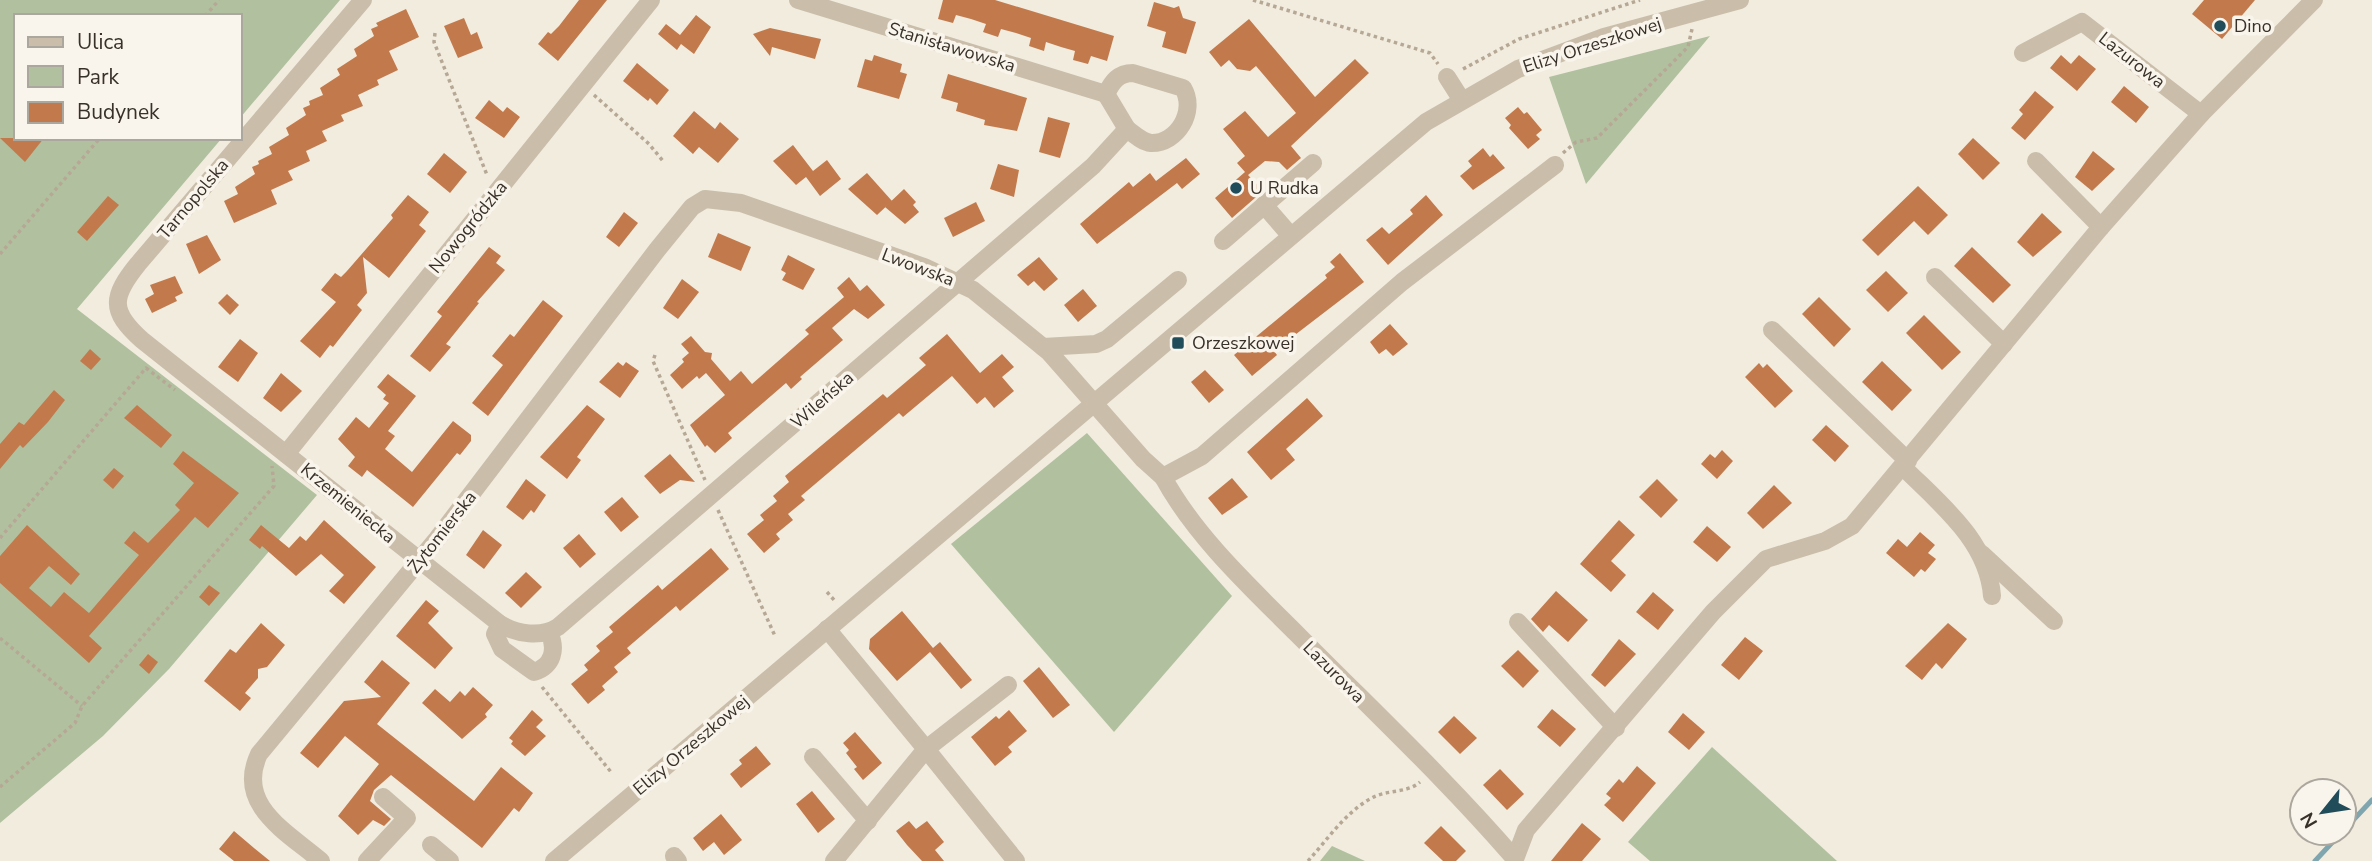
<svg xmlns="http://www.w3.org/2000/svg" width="2372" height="861" font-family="'Nunito Sans',sans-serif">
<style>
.green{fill:#b1c19f}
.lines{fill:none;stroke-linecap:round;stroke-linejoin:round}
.stream{stroke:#7fa6af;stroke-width:5}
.building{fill:#c27a4d}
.path{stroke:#b6a895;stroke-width:3.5;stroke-dasharray:3.5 3.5;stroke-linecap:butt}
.minor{stroke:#cabeab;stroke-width:18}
.poi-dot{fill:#204d59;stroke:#faf5ec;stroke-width:2.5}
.labels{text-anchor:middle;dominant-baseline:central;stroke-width:7;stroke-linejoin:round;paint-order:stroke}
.poi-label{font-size:18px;fill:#38312a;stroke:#faf5ec;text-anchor:start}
.street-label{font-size:18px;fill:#38312a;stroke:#faf5ec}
</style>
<rect width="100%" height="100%" fill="#f2ecdf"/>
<g class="green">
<polygon points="0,0 340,0 240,118 240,16 16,16 16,138 222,138 77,309 317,495 169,669 103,736 0,823"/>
<polygon points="1710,36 1586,184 1549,77"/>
<polygon points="1087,433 1232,596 1114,732 951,544"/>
<polygon points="1712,747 1837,861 1650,861 1628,842"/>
<polygon points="1332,846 1365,861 1320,861"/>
</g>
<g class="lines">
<g class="stream">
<polyline points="2344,830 2372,800"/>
<polyline points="2315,861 2341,833"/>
</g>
</g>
<g class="building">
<polygon points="579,0 607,0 558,61 538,44 548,32 551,34 559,26"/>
<polygon points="943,0 995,0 1114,36 1107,61 1091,56 1088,64 1073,60 1075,51 1061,47 1046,42 1044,51 1029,46 1031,38 1016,33 1001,29 998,37 983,32 986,24 971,19 956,15 953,23 938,19"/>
<polygon points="2204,0 2255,0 2222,39 2192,14"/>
<polygon points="1154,2 1174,8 1179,6 1183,18 1196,22 1186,54 1162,47 1166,32 1147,26"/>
<polygon points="406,9 419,37 389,51 398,70 377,80 379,85 358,95 363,106 341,115 344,121 322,131 327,141 306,151 310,161 288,171 293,180 271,190 277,204 234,223 224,201 238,194 235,187 255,174 252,167 259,164 258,161 272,154 269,147 289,135 286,128 306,115 303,108 310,105 309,101 323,95 320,88 340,75 337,69 357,56 354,49 374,36 371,29 378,26 376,23"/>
<polygon points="696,15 711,27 694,54 681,44 677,50 658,34 666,24 680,35"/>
<polygon points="464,18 471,35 477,32 483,48 458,58 444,26"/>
<polygon points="1249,19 1315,97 1355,59 1369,73 1291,146 1301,158 1287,170 1279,162 1265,161 1248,175 1263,191 1232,218 1215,198 1245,172 1237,163 1245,156 1223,129 1245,111 1268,137 1296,113 1256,66 1250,71 1237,69 1229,60 1221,67 1209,52"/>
<polygon points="770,28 821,39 815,59 772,47 770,56 753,34"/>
<polygon points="874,55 902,64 900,72 907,74 899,99 857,87 865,59 872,61"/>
<polygon points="2061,55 2071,64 2079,55 2096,69 2077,91 2050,68"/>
<polygon points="637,63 669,90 657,105 650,98 648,101 623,81"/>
<polygon points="948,74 1027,98 1017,131 984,125 985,120 956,111 958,103 941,98"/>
<polygon points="2124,86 2149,107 2136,123 2111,102"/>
<polygon points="2035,91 2054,107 2025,140 2011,128 2023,114 2019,110"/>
<polygon points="489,100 503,112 507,107 520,117 504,138 475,118"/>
<polygon points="1518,107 1524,114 1527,112 1542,130 1536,135 1540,139 1528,149 1509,128 1511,125 1505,118"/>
<polygon points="694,111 715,129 720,122 739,139 718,163 699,147 693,154 673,136"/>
<polygon points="1048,117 1070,123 1060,158 1039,152"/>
<polygon points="0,138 44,138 25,162"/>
<polygon points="1973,138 2000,163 1983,180 1958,154"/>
<polygon points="793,145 813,171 827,160 841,179 820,196 806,177 796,185 773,161"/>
<polygon points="1483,148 1490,157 1493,154 1505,168 1473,190 1460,176 1472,166 1468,161"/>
<polygon points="2093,151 2115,169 2092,191 2075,177"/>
<polygon points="444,153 467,172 450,193 427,174"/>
<polygon points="1186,158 1200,174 1182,189 1177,183 1097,244 1080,224 1129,182 1133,187 1150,173 1156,181"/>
<polygon points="998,164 1019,170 1014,197 990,189"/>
<polygon points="867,173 892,201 877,215 848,189"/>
<polygon points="1918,186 1948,215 1928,235 1914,221 1878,256 1862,240"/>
<polygon points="904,189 916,202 913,205 919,212 905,224 885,207"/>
<polygon points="408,195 429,212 419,225 426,231 389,278 363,257 367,293 357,305 362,310 333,347 330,345 320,358 300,341 336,302 321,290 335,273 341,277 347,271 393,218 391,215"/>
<polygon points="1426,195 1443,215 1388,265 1366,240 1382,227 1389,234 1413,214 1410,210"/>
<polygon points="108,196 119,205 87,241 77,232"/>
<polygon points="976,202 985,221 953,237 944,218"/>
<polygon points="624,212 638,223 619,247 606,237"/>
<polygon points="2042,213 2062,232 2033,257 2017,242"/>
<polygon points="718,233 751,247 741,271 708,257"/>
<polygon points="207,235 221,260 199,274 186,244"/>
<polygon points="489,247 501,256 496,263 505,270 477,302 479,303 446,344 451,347 430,372 410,356 442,316 437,312"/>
<polygon points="1972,247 2011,285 1993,303 1954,266"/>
<polygon points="1340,253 1364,282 1274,351 1277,355 1252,376 1234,355 1327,278 1325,275 1335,267 1330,262"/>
<polygon points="788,255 815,269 803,290 782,280 786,273 781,270"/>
<polygon points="1039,257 1058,279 1044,291 1034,281 1028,286 1017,275"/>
<polygon points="1886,271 1908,293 1888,312 1866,290"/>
<polygon points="175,276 183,293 175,297 177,301 152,313 145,299 154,294 150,285"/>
<polygon points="849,277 860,291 867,285 885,305 868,319 854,309 832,328 843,340 800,377 802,379 791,389 786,383 728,433 732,438 715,453 707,445 705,447 690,425 725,395 706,373 699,379 697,376 682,389 670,375 684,362 682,359 689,353 681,344 691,336 705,352 712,353 711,359 730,381 741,371 752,384 809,334 805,330 844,297 837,288"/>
<polygon points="682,279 699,292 678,319 663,308"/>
<polygon points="1083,289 1097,306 1078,322 1064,305"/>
<polygon points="227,294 239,305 230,315 218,303"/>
<polygon points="1819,297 1851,329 1834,347 1802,314"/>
<polygon points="543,300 563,316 488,416 472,403 503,365 492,356 510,334 514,337"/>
<polygon points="1924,315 1961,352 1942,370 1906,333"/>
<polygon points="1390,324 1408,344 1393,356 1386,349 1379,354 1370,342"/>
<polygon points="947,334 980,373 1002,354 1014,367 1002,377 1014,391 994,408 985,397 977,404 952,376 903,417 899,413 801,496 805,500 788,514 793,520 776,534 780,539 764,553 747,534 764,520 760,515 777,501 773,496 789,482 785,476 883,394 887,398 926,365 919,358"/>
<polygon points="240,339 258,353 238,382 218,367"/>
<polygon points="90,349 101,359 91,370 80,361"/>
<polygon points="1882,361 1912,390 1892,411 1862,382"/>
<polygon points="618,362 623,366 626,362 639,371 620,398 599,382"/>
<polygon points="1759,363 1763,368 1767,364 1793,391 1775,408 1745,377"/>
<polygon points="1205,370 1224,390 1209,403 1191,382"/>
<polygon points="281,373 302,391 281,412 263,398"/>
<polygon points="388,374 416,396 388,431 395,436 385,449 412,472 453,421 471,435 471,441 460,455 457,453 413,507 367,470 362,477 348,466 355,457 338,439 356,417 369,428 389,403 383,399 386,395 377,387"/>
<polygon points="54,390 65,400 48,422 23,448 20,445 0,469 0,444 19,422 24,425"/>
<polygon points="1307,398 1323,416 1286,449 1295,460 1271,480 1247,452"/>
<polygon points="137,405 172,435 161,448 124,418"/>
<polygon points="587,405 605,419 577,457 581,460 567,479 540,457"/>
<polygon points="1826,425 1849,446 1835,462 1812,440"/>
<polygon points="1722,450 1733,461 1717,479 1701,464 1710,454 1715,458"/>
<polygon points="183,451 239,493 208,528 195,517 89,636 102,648 89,663 0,583 0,556 27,525 80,574 71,585 49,566 29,588 51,607 64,592 89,613 139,555 124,543 134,531 148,543 180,510 175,505 194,483 173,464"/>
<polygon points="670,454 695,482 680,480 660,494 644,476"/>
<polygon points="114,468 124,476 113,489 103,480"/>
<polygon points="1232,478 1248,497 1222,515 1208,498"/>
<polygon points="526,479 546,495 534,513 531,510 523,520 506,507"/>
<polygon points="1657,479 1678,500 1661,518 1639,497"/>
<polygon points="1774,485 1792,503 1763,529 1747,513"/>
<polygon points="622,497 639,517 621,532 604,512"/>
<polygon points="324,520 376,567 344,604 329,591 344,575 321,554 296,576 262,546 260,549 249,540 261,525 289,548 300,536 306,541"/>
<polygon points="1619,520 1635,535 1611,561 1626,575 1611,592 1580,564"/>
<polygon points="1707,526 1731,547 1717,562 1693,542"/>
<polygon points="483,530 502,545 484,569 466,555"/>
<polygon points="1920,532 1935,545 1928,553 1936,559 1925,572 1921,569 1914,577 1886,553 1898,539 1907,547"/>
<polygon points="579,534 596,554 580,568 563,548"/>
<polygon points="711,548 729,569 680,611 676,606 627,648 631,653 614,667 618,672 602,686 605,690 588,704 571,684 588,670 584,665 600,651 596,646 613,632 609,627 658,585 662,590"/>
<polygon points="526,572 542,587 521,608 505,593"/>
<polygon points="209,585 220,593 209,606 199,597"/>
<polygon points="1556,591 1588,620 1568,642 1549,625 1543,632 1531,619"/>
<polygon points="1653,592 1674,610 1658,630 1636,612"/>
<polygon points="426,600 439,611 428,623 453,648 435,669 396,636"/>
<polygon points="902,611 933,648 940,642 972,680 961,689 930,652 897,681 869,649 870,639"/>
<polygon points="261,623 285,645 267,667 258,669 258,678 245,693 251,698 240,711 204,681 230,649 236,653"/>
<polygon points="1948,623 1967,639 1942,669 1936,663 1922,680 1905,666"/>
<polygon points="1745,637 1763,651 1739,680 1721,665"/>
<polygon points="1619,639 1636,654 1605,687 1591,675"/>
<polygon points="1518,650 1539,671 1523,688 1501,666"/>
<polygon points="148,654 158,662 149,674 139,665"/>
<polygon points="382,660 410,683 377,724 474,801 501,767 533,793 519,812 514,808 482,848 391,775 374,790 370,801 391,819 384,826 373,820 358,835 338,816 379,764 345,736 318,768 300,753 344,701 381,697 364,682"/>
<polygon points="1039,667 1070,705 1053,718 1023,681"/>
<polygon points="473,687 493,705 485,714 487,717 462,739 422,703 435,689 450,702 460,691 465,696"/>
<polygon points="1552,709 1576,729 1560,747 1537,727"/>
<polygon points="532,710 543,720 536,727 546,736 525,756 511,744 513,741 509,738"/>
<polygon points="1009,710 1027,731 1008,747 1012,752 995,766 971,737 996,716 999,719"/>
<polygon points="1683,713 1705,732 1689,750 1668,732"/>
<polygon points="1454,716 1477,738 1460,754 1438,732"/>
<polygon points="855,732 882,763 863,780 854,769 857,767 846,753 849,750 843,743"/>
<polygon points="756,746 771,764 741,788 730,774 742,764 739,760"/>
<polygon points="1637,766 1656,783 1623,822 1604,805 1611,798 1606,794 1619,779 1623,783"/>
<polygon points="1500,769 1524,794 1507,810 1483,785"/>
<polygon points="812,791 835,819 818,833 796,804"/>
<polygon points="721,814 742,840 724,855 714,842 703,851 693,838"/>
<polygon points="909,821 916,829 927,821 944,842 935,850 944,861 922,861 907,845 896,831"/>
<polygon points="1582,823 1601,839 1582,861 1551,861"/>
<polygon points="1441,826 1466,851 1456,861 1443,861 1424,843"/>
<polygon points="234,831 254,848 270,861 234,861 219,849"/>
</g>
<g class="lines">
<g class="path">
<polyline points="1253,0 1430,53 1438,64"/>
<polyline points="205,16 219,0"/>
<polyline points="435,33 434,42 487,175"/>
<polyline points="1463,69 1519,39 1640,0"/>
<polyline points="594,95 649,144 663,161"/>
<polyline points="1563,153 1576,142 1597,138 1688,47 1692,29"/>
<polyline points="0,254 100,138"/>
<polyline points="655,355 653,361 705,480"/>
<polyline points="718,510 775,636"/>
<polyline points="0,538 146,368 175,390"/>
<polyline points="827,592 835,601"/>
<polyline points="0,638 82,706"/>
<polyline points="542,687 611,772"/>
<polyline points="0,787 75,723 82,706 274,486 272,466"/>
<path d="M 1308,861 C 1327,840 1345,813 1370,799 C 1386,789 1406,794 1420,782"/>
</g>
<g class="minor">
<path d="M 363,0 L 138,264 C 112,296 109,311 142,340 L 500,624 C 517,634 541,638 558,627 L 1093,166 L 1127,129 C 1134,134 1142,142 1151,143 C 1177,144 1197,111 1183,88 L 1133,73 C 1118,73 1112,82 1106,94"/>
<polyline points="798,0 1106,94"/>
<polyline points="2023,53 2082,22 2201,114"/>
<polyline points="1447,77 1461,99"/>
<polyline points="1106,94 1127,129"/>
<polyline points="2036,161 2101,227"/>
<polyline points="1264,205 1290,235"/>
<polyline points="1223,241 1313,163"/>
<polyline points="1935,277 2004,344"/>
<polyline points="1772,330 1908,461"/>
<polyline points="1043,347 1096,344 1107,339 1178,280"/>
<polyline points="286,454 651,0"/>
<path d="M 1903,467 C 1940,504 1988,541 1992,596"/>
<path d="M 1163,477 C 1195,536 1249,586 1297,634 C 1370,708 1447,780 1515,859 L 1526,830 L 1713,612 L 1766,559 L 1825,541 L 1852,526 L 2101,227 L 2201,114 L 2314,0"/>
<polyline points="1982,554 2054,621"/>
<polyline points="1518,622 1616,728"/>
<path d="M 500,624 L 495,634 L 502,649 L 534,672 C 553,666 557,649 549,632"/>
<polyline points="827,629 926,749 834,861"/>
<polyline points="1008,685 926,749 1016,861"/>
<polyline points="813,757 868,821"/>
<polyline points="431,845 450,861"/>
<polyline points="674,856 678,861"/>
<path d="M 321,861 C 287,832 235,805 259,754 L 437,539 L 657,250 L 692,207 L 705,199 L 741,203 L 924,267 L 973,290 L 1049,352 L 1143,459 L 1163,477 L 1202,456 L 1402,282 L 1555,165"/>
<polyline points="367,861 407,818 383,797"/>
<polyline points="554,861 1426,122 1518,69 1604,37 1740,0"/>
</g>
</g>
<g class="poi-dot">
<circle cx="2220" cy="26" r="7"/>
<circle cx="1236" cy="188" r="7"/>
<rect x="1171" y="336" width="14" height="14" rx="3.5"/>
</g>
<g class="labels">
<g class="poi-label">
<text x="2234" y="26">Dino</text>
<text x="1250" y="188">U Rudka</text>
<text x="1192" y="343">Orzeszkowej</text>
</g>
<g class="street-label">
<text transform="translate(1592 45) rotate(-18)">Elizy Orzeszkowej</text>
<text transform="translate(952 47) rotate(17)">Stanisławowska</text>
<text transform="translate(2132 60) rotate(38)">Lazurowa</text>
<text transform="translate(193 199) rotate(-50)">Tarnopolska</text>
<text transform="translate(468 227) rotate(-51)">Nowogródzka</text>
<text transform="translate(918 267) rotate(21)">Lwowska</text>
<text transform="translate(822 400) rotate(-41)">Wileńska</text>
<text transform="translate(348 503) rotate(39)">Krzemieniecka</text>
<text transform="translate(442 532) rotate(-52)">Żytomierska</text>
<text transform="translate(1334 672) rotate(45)">Lazurowa</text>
<text transform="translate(691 745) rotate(-40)">Elizy Orzeszkowej</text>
</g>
</g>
<rect x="14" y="14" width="228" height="126" fill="#faf5ec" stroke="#aca79e" stroke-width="2"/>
<rect x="28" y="37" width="35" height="10" fill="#cabeab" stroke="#aca79e" stroke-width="2"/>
<text x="77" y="49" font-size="21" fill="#38312a">Ulica</text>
<rect x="28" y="66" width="35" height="21" fill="#b1c19f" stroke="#aca79e" stroke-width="2"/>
<text x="77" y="84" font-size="21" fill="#38312a">Park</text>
<rect x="28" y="102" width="35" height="21" fill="#c27a4d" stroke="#aca79e" stroke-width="2"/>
<text x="77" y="119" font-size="21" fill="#38312a">Budynek</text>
<g transform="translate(2323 812) rotate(240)"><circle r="33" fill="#faf5ec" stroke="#aca79e" stroke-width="2"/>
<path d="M0-5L12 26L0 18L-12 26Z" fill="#204d59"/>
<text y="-10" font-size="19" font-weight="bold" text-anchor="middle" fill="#38312a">N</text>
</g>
</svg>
